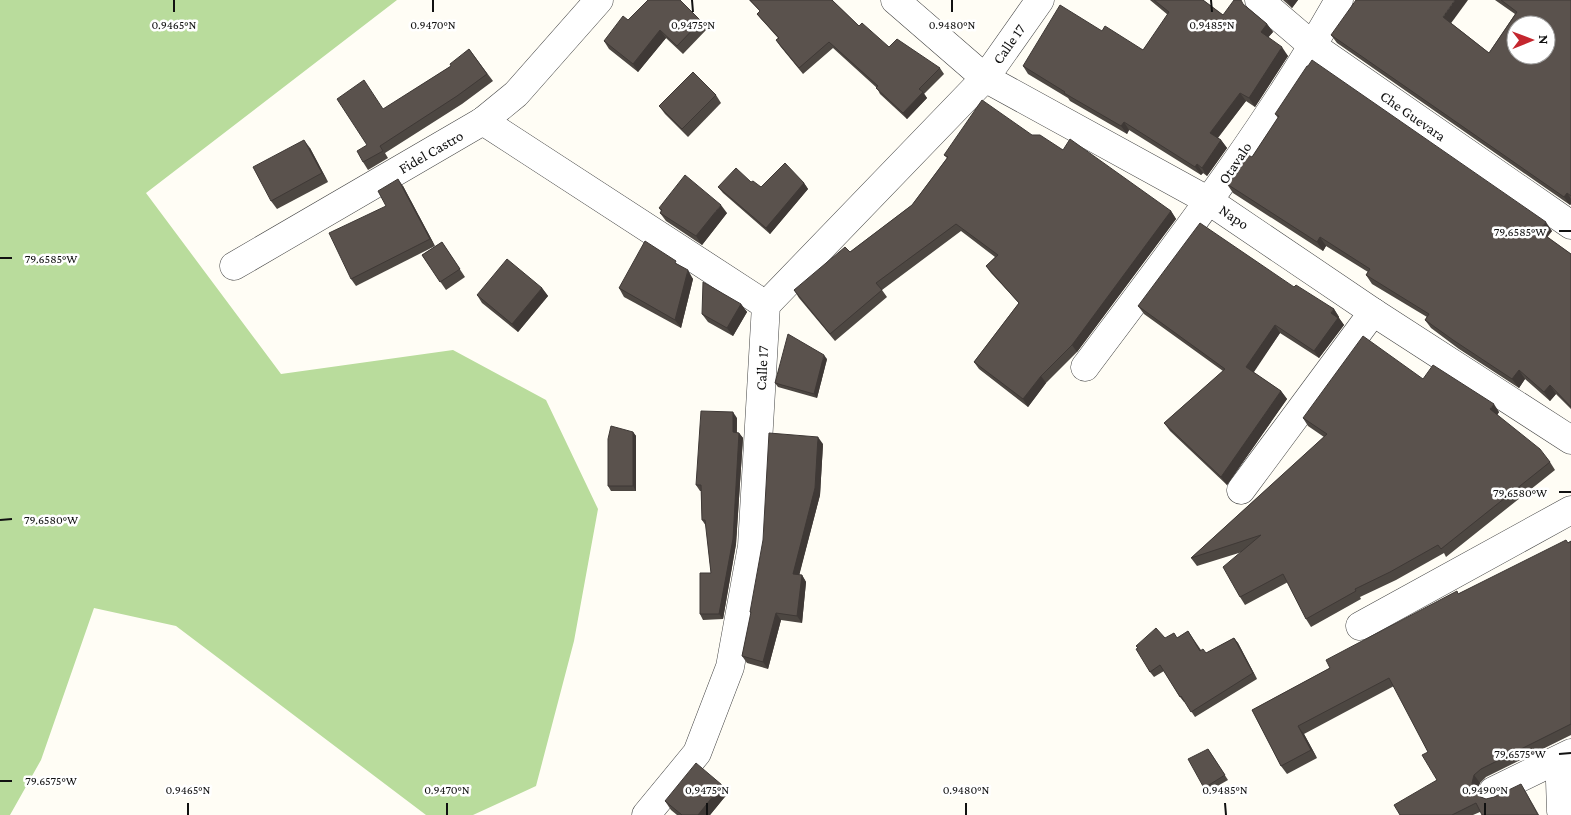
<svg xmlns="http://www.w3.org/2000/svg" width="1571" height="815" font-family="'Crimson Pro',serif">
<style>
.forest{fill:#b9dc9c}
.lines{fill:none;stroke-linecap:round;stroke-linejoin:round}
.minor-casing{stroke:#444;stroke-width:29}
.minor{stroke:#fff;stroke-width:28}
.wall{fill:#4d4742}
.shaded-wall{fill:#3f3936}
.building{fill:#5a524d;stroke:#3f3936;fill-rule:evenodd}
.ticks{fill:none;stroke:#111;stroke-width:2}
.labels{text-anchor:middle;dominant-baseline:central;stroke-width:5;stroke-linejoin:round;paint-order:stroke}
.street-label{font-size:15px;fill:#111;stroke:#fff}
.ticks-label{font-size:12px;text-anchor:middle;fill:#111;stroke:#fff;stroke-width:5;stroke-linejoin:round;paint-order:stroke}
</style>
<rect width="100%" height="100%" fill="#fffdf5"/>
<polygon class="forest" points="0,0 397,0 146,193 281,374 453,350 546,400 598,509 574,641 536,786 473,815 426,815 176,626 94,608 41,760 10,815 0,815"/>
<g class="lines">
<g class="minor-casing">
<g id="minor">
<polyline points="895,0 985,78 1209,201 1373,312 1571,440"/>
<polyline points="1259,0 1313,46 1571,225"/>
<polyline points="483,121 766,305"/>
<polyline points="234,266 483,121 516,94 599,0"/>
<path d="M 1085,367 C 1174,248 1266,130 1339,0"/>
<polyline points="1241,490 1373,312"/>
<polyline points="1360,626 1571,510"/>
<polyline points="1493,791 1571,753"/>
<polyline points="646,815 697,753 730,667 752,546 766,305 985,78 1040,0"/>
<polyline points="1563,815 1561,811 1560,781 1571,760"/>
</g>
</g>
<use href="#minor" class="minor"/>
</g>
<g class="wall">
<polygon points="749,0 832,0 859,26 889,47 940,68 944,74 924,94 927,98 907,119 880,94 877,88 833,48 803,74 780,46 776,40 778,38 761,19 757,14 760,11"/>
<polygon points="1150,0 1203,0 1223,15 1246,6 1267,24 1273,32 1268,37 1288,56 1255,107 1246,101 1218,138 1221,140 1227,148 1207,176 1203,173 1201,175 1129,130 1127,134 1070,101 1068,98 1028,74 1023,66 1102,31 1143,50 1168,15"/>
<polygon points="1283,0 1298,0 1292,8"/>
<polygon points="1495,0 1571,0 1571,204 1570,205 1337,43 1331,35 1451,23 1489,53 1515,14"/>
<polygon points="628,20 701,21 707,29 683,54 666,38 638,72 609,49 604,41"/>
<polygon points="469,49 493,81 462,104 385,153 388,158 368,170 363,162 367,145 384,109 451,66"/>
<polygon points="716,95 721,103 688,137 665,114 659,106"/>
<polygon points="1275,114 1552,231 1547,237 1571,254 1571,409 1556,394 1550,401 1525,379 1519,388 1459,349 1431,328 1425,320 1427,317 1372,284 1366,275 1368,272 1326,246 1323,251 1233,193 1227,184 1252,157 1278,118"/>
<polygon points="1032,135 1063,150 1171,211 1176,219 1077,352 1046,383 1028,407 979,369 974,362 1019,303 991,273 986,266 995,257 961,231 882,290 887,297 835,341 799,298 794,290 850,252 912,205 947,158 944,155"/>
<polygon points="310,148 328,182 277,209 271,201"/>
<polygon points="751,182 761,187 804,183 808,189 770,234 723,193 718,187"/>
<polygon points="403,186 435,246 356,286 351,279 386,206"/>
<polygon points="659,208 727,213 702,245 666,221 660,213 661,211"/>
<polygon points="442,242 465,277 446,290 422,255"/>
<polygon points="680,266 693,279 681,328 624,297 619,288"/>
<polygon points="1294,287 1334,309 1339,317 1339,318 1344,325 1319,358 1280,333 1253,372 1281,391 1287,399 1227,485 1170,431 1164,423 1223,371 1144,314 1138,306"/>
<polygon points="542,288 548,296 518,332 482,303 477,295"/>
<polygon points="741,304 747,312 733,336 708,322 702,314"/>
<polygon points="827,359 817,398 778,387 775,383"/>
<polygon points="1423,379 1499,412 1497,415 1550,462 1555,470 1446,557 1444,553 1396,580 1360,597 1361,599 1311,627 1306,619 1288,582 1245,605 1240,597 1242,552 1197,566 1191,558 1324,437 1308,426 1303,418"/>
<polygon points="737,418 737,433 739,433 743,438 736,544 723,619 703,620 700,614 711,573 706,526 702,520 701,491 700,491 696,485"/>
<polygon points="633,432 636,436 636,491 611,491 608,486"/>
<polygon points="823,444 820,495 799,575 802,575 806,582 802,623 781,620 768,669 747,663 742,656 751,614 750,612"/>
<polygon points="1571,541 1571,735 1486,777 1480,783 1477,790 1479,796 1486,799 1526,792 1473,815 1400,815 1437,780 1428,752 1394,686 1304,734 1317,758 1287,774 1281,766 1252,710 1330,668 1458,594"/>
<polygon points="1188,631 1201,650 1206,653 1234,638 1238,643 1257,679 1195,717 1185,702 1184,702 1180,697 1164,671 1154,677 1150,672 1138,648 1165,638 1177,638"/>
<polygon points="1208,749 1228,780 1207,792 1204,788"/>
<polygon points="722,785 728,793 710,815 677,815 671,810 665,801"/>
</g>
<g class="shaded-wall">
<polygon points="1287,0 1298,0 1292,8"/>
<polygon points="1455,0 1468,0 1449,26 1443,17"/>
<polygon points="1267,24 1273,32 1266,40 1261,32"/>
<polygon points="660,30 666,38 638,72 633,64"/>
<polygon points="1282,47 1288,56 1255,107 1249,98"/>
<polygon points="923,92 927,98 907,119 903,113"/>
<polygon points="1240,93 1246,101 1215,141 1210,133"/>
<polygon points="1124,122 1129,130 1127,134 1121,126"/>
<polygon points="304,140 310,148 328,182 322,173"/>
<polygon points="1221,140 1227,148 1207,176 1202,168"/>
<polygon points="1197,164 1203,173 1201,175 1195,167"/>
<polygon points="398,179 403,186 435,246 430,239"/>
<polygon points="804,183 808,189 770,234 766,228"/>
<polygon points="1567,193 1571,199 1571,204 1570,205 1564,197"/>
<polygon points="721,205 727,213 702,245 696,236"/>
<polygon points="1171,211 1176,219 1077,352 1072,345"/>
<polygon points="1546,222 1552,231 1545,240 1539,231"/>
<polygon points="1320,237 1326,246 1323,251 1317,242"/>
<polygon points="688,270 693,279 681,328 675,320"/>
<polygon points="542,288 548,296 518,332 512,324"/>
<polygon points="741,304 747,312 733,336 727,328"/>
<polygon points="1334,309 1339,317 1339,318 1344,325 1319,358 1314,351"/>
<polygon points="1275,325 1280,333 1252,375 1246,367"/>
<polygon points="824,355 827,359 817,398 814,394"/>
<polygon points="1519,370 1525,379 1519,388 1512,379"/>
<polygon points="1041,376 1046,383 1028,407 1023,399"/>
<polygon points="1550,385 1556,394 1550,401 1544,392"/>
<polygon points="1281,391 1287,399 1227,485 1221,477"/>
<polygon points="1494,404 1499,412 1496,417 1490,409"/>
<polygon points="733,412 737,418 736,438 733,432"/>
<polygon points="633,432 636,436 636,491 633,486"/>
<polygon points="739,433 743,438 736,544 723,619 719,614"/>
<polygon points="818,437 823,444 820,495 798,580 793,574"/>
<polygon points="802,575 806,582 802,623 797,616"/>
<polygon points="776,613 781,620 768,669 763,662"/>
<polygon points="1234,638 1238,643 1257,679 1253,673"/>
<polygon points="1298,726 1304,734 1317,758 1311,750"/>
<polygon points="1474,775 1480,783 1477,790 1479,798 1474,790 1472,783"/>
<polygon points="1521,784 1526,792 1539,815 1538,815"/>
<polygon points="722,785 728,793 710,815 698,815"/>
</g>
<g class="building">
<polygon points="648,0 680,0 701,21 677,46 660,30 633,64 604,41 623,16 628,20"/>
<polygon points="750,0 832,0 859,26 862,23 889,47 897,39 940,68 919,89 923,92 903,113 876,88 878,86 829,42 799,68 776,40 779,38 757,14 760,11"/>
<polygon points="1154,0 1203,0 1223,15 1234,0 1241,0 1243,4 1267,24 1261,32 1282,47 1249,98 1240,93 1210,133 1221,140 1202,168 1197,164 1195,167 1124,122 1121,126 1064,93 1065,92 1023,66 1060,5 1102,31 1105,26 1143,50 1169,12"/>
<path d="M 1356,0 L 1455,0 L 1443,17 L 1489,53 L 1517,12 L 1501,0 L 1571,0 L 1571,196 L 1567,193 L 1564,197 L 1331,35 ZM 1516,25 L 1546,25 L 1546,55 L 1516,55 Z"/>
<polygon points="469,49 487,74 457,96 380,146 383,151 363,162 357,151 367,145 337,99 364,80 383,109 451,66 450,64"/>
<polygon points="1312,60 1546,222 1539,231 1571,254 1571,407 1550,385 1544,392 1519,370 1512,379 1453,340 1425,320 1429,314 1366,275 1370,269 1320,237 1317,242 1227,184 1248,155 1252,157 1279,116 1275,114 1307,66 1308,66"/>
<polygon points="693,72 716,95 682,129 659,106"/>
<polygon points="982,100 1032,135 1040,135 1063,150 1070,139 1171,211 1072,345 1041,376 1023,399 974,362 1019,303 986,266 998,255 956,224 876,283 882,290 830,334 794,290 845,247 850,252 912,205 948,157 944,155"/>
<polygon points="304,140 322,173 271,201 253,167"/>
<polygon points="785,163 804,183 766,228 718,187 736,168 751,182 753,181 761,187"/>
<polygon points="685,175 721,205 696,236 660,213 662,210 659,208"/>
<polygon points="398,179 430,239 351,279 329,233 386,206 378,191"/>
<polygon points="1200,223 1294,287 1296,285 1334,309 1331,313 1338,318 1314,351 1275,325 1246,367 1281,391 1221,477 1164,423 1225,369 1138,306"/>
<polygon points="645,241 676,261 675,263 688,270 675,320 619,288"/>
<polygon points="442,242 460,269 440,282 422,255"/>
<polygon points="507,259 542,288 512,324 477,295"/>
<polygon points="703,282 741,304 727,328 702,314"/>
<polygon points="788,334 824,355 814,394 775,383"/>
<polygon points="1363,336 1423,379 1433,365 1494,404 1490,409 1540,449 1550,462 1441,549 1438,545 1390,572 1355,589 1356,591 1306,619 1283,574 1240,597 1223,567 1261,535 1191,558 1327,434 1303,418"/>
<polygon points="701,411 733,412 733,432 739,433 733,539 719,614 700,614 700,573 711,573 705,520 702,520 701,485 696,485"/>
<polygon points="611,426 633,432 633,486 608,486 608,439"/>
<polygon points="769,433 818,437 815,488 793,574 802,575 797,616 776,613 763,662 742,656 751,612 750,612 763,540"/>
<polygon points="1566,540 1568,543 1571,541 1571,724 1481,769 1474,775 1472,783 1474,790 1478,796 1486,799 1494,797 1521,784 1538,815 1482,815 1476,803 1452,815 1400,815 1394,805 1437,780 1422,755 1428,752 1389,678 1298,726 1311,750 1281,766 1252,710 1330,668 1326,660 1457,591 1458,594"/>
<polygon points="1156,628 1165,638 1174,633 1177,638 1188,631 1200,651 1203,649 1206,653 1234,638 1253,673 1191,712 1181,696 1180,697 1160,665 1150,672 1136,649 1138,648 1136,646"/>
<polygon points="1208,749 1225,775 1204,788 1188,759"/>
<polygon points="696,763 722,785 698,815 682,815 665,801"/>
</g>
<path class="ticks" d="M 174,0 L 174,12M 433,0 L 433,12M 692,0 L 693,12M 952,0 L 952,12M 1211,0 L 1212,12M 1559,231 L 1571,231M 0,258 L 12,258M 1559,492 L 1571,492M 0,520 L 12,519M 1559,754 L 1571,753M 0,781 L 12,781M 188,803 L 188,815M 447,803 L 447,815M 707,803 L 707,815M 966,803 L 966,815M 1225,803 L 1226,815M 1485,803 L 1485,815"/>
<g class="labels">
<g class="street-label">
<text transform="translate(1009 44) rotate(-55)">Calle 17</text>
<text transform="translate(1413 116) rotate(35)">Che Guevara</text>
<text transform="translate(431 152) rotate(-30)">Fidel Castro</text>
<text transform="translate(1235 163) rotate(-56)">Otavalo</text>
<text transform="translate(1234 217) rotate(34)">Napo</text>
<text transform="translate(762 368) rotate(-87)">Calle 17</text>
</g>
</g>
<g class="ticks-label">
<text x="174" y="29">0.9465°N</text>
<text x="433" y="29">0.9470°N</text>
<text x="693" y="29">0.9475°N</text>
<text x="952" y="29">0.9480°N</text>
<text x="1212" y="29">0.9485°N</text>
<text x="1520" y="236">79.6585°W</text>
<text x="51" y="263">79.6585°W</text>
<text x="1520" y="497">79.6580°W</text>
<text x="51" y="524">79.6580°W</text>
<text x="1520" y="758">79.6575°W</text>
<text x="51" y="785">79.6575°W</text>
<text x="188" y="794">0.9465°N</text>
<text x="447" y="794">0.9470°N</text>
<text x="707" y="794">0.9475°N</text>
<text x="966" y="794">0.9480°N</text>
<text x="1225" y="794">0.9485°N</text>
<text x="1485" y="794">0.9490°N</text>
</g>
<g transform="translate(1531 40) rotate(89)"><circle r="24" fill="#ffffff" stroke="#a0a0a0"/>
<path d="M0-4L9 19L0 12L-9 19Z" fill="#c4262e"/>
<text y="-8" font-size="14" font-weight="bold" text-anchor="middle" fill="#111111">N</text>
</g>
</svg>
